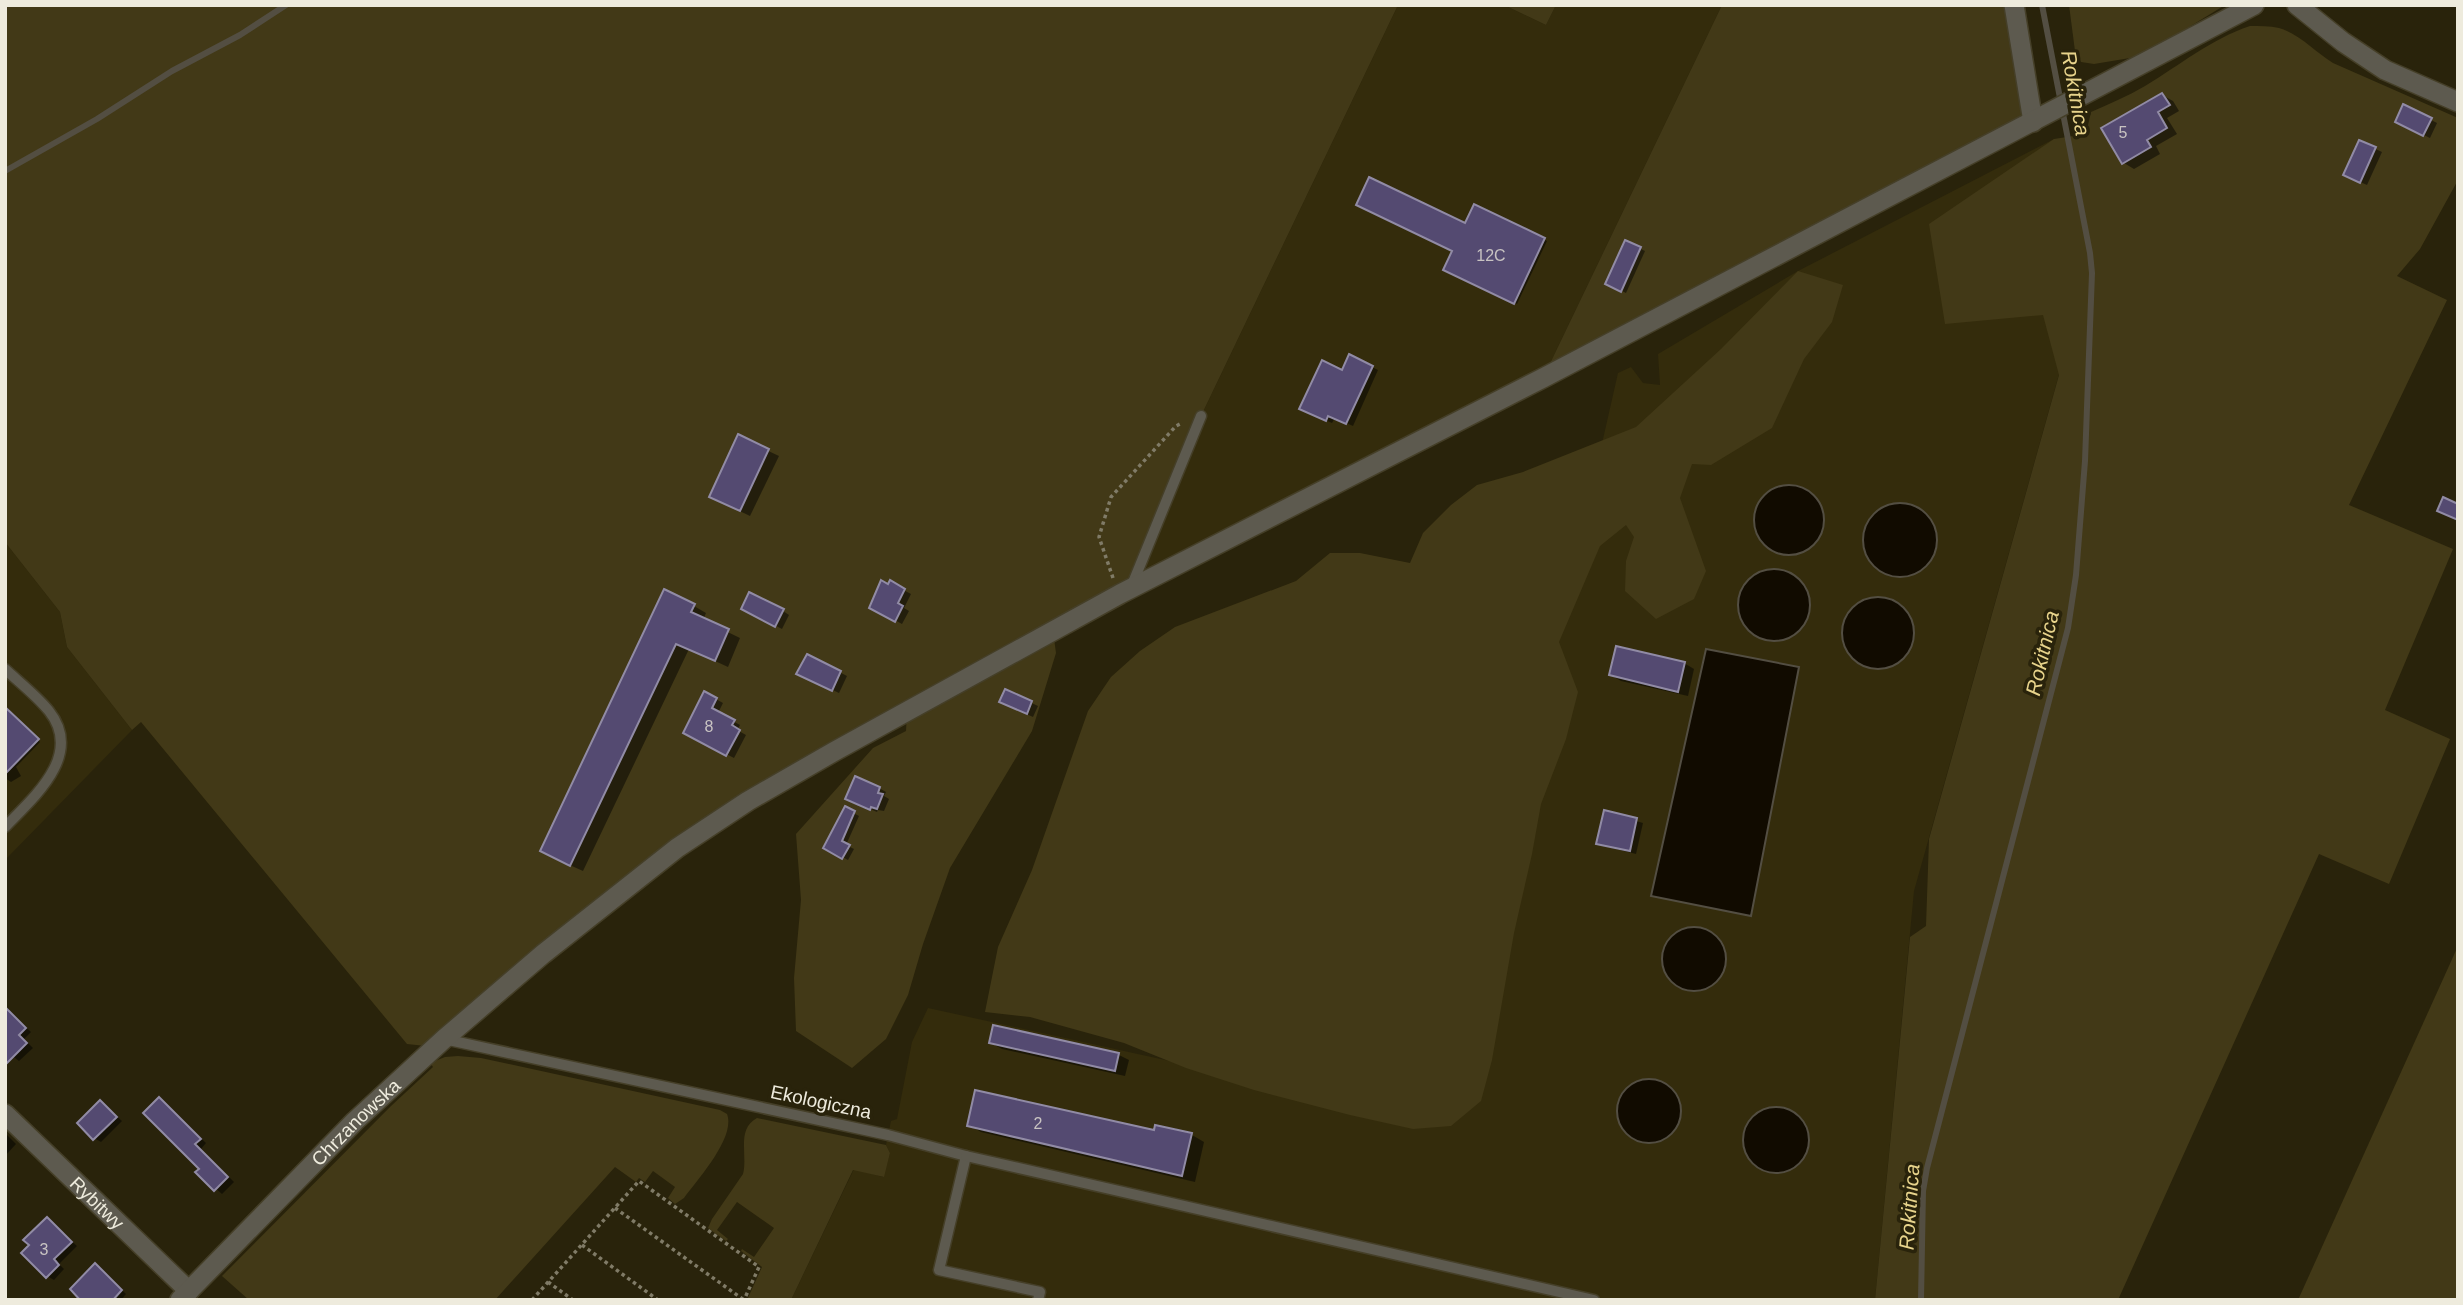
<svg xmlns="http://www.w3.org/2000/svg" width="2463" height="1305" font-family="Arial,sans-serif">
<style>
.built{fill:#342c0c}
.green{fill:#423917}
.water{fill:#110b00;stroke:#534e42;stroke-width:2}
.shadow{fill:#0007}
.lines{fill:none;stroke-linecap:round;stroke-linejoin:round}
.stream{stroke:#534e42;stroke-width:6}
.building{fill:#544a71;stroke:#918ba5;stroke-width:2}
.service-casing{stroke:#453f28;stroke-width:13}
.minor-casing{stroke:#453f28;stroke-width:22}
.path{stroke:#807b67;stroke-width:3.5;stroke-dasharray:3.5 3.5;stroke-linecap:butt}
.service{stroke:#5d5a4f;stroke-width:10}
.minor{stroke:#5d5a4f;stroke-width:19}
.labels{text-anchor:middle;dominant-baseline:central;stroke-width:7;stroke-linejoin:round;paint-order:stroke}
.number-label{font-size:16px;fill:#c8c3c2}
.street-label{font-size:19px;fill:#eeebdd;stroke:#29230b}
.water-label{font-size:21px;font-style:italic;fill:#e7d38b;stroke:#29230b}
</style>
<rect width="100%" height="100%" fill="#29230b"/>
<g class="built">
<polygon points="1398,5 1504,5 1546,25 1556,5 1722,5 1543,378 1131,589 1201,416"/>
<polygon points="2054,139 2081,296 1914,891 1875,1300 791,1300 854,1169 883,1177 890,1153 886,1145 891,1121 897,1119 912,1042 928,1008 1448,1122 1618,373 1631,367 1643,383 1660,385 1658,354 1798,271"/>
<polygon points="5,542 60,612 67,647 132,730 5,860"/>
</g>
<g class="green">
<polygon points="5,5 1398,5 1201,416 1131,589 1053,631 1056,653 1032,731 950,868 923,944 908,995 886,1039 852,1068 796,1031 794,978 801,900 796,834 873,748 906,731 907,712 748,801 435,1047 407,1044 141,722 132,730 67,647 60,612 5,542"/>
<polygon points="1504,5 1556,5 1546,25"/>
<polygon points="1722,5 2014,5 2033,122 1543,378"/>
<polygon points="2069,5 2225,5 2142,56 2094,64 2081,62 2075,51"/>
<path d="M 2250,26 C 2259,26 2270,26 2279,28 C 2300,34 2315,52 2333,63 L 2458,118 L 2458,180 L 2420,249 L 2397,276 L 2447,300 L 2349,505 L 2453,549 L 2385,710 L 2450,739 L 2389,884 L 2319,854 L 2118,1300 L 1875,1300 L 1910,937 L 1926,926 L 1929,839 L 2059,375 L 2043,315 L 1945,324 L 1929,224 L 2054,139 L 2086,134 L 2091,112 C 2109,104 2128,96 2145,86 C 2180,65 2211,39 2250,26 Z"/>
<polygon points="1798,271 1843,285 1832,322 1804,359 1772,428 1711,465 1692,464 1680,498 1706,571 1694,599 1656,619 1625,591 1626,561 1634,537 1626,525 1600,546 1559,642 1578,692 1566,739 1541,804 1532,854 1514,933 1492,1060 1481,1101 1451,1126 1413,1129 1350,1115 1254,1090 1186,1068 1124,1043 1030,1017 985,1012 998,947 1032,870 1088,711 1111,677 1140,651 1175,627 1296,581 1330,553 1360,553 1410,563 1423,533 1451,505 1477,485 1523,472 1636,427 1721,349"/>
<polygon points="2458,946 2458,1300 2298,1300"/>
<path d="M 458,1056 L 481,1058 L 720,1110 L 727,1114 C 736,1137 698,1179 684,1198 L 675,1204 L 668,1198 L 675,1187 L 653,1171 L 645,1182 L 639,1178 L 636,1182 L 615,1167 L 495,1300 L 249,1300 L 222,1276 L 391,1106 L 433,1067 L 430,1063 L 445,1057 Z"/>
<path d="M 757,1118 L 886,1145 L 890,1153 L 884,1177 L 853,1170 L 791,1300 L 747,1300 L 762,1267 L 741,1251 L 742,1249 L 754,1257 L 774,1228 L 737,1202 L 717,1230 L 728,1239 L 726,1241 L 708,1228 L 712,1219 L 743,1174 C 748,1155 736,1129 757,1118 Z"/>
</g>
<g class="water">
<circle cx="1789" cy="520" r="35"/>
<circle cx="1900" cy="540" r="37"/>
<circle cx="1774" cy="605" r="36"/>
<circle cx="1878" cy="633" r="36"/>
<polygon points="1706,649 1799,667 1751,916 1651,896"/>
<circle cx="1694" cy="959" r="32"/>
<circle cx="1649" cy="1111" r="32"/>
<circle cx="1776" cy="1140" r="33"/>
</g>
<g class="shadow">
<polygon points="2162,95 2173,101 2179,111 2167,118 2177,134 2156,146 2160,154 2134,169 2124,163"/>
<polygon points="2431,120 2437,123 2430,138 2403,125"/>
<polygon points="2360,142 2382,152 2367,185 2351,178"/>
<polygon points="1475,207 1547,241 1517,304 1445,270"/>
<polygon points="1626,242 1645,251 1626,293 1612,286"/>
<polygon points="1372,367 1378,370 1353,426 1335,418 1332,423 1307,412 1343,373"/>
<polygon points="739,437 779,456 750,516 721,502"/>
<polygon points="890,583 911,594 904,608 909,611 902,624 871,607"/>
<polygon points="694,606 706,613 703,620 740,638 728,667 689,649 583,871 554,858"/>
<polygon points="783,611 789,615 782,629 749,612"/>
<polygon points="808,656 847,676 839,693 805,677"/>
<polygon points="1684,663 1694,669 1688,696 1621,681 1611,675"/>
<polygon points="1006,691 1038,706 1033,717 1007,705"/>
<polygon points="705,693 723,703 718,713 740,725 737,730 746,735 734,758 685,733"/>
<polygon points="5,708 40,742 16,767 21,776 11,782 5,778"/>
<polygon points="879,788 886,792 884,796 889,799 884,811 878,810 877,812 854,802"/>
<polygon points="846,809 859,816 846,845 854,849 848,860 825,847"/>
<polygon points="1605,812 1643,823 1636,854 1604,846 1598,843"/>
<polygon points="5,1008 31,1032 24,1039 33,1048 19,1061 6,1051"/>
<polygon points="991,1043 1119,1055 1129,1060 1125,1076 1002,1049"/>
<polygon points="160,1099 206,1143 201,1149 234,1182 222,1194 197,1172 201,1169"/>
<polygon points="100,1102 122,1121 101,1142 94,1138"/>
<polygon points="969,1125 1155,1132 1156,1127 1192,1135 1204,1142 1195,1182 981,1132"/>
<polygon points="5,1133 16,1144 5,1156"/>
<polygon points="47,1219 77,1246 59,1264 64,1269 54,1280 47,1276"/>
<polygon points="95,1265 126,1294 121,1300 82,1300"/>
</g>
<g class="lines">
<g class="stream">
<polyline points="5,171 97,119 172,71 240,35 286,5"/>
<polyline points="1921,1300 1923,1191 1927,1168 2068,628 2076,575 2085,461 2092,273 2090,253 2042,5"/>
</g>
</g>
<g class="building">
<polygon points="2162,93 2170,105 2158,112 2167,128 2147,140 2151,147 2122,164 2101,128"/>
<polygon points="2403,104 2432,118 2423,136 2395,122"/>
<polygon points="2359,140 2376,147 2360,183 2343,175"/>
<polygon points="1369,177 1465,223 1474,204 1545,238 1514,304 1443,270 1452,251 1356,205"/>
<polygon points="1625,240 1641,247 1621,292 1605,284"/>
<polygon points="1349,354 1373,366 1346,424 1328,416 1326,421 1299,409 1322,360 1342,370"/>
<polygon points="738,434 769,449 740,511 709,497"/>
<polygon points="2443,497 2458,504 2458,520 2437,511"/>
<polygon points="881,580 888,584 890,580 905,589 898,603 903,606 895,622 869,608"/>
<polygon points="664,589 695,604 691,612 729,629 715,661 676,644 570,866 540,851"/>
<polygon points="749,592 784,609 775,627 741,609"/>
<polygon points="1616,646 1685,662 1678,692 1609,675"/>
<polygon points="807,654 841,671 832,691 796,674"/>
<polygon points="1005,689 1032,701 1027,714 999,702"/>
<polygon points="704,691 717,698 712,708 735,720 732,725 740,730 726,756 683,733"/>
<polygon points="5,707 39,739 5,774"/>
<polygon points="855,776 880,787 878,793 883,794 877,809 871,807 870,810 845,799"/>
<polygon points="845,806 855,811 842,841 850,845 842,859 823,848"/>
<polygon points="1604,810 1637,818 1630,851 1596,844"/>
<polygon points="5,1007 26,1028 19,1035 27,1043 5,1065"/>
<polygon points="993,1025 1119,1053 1115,1071 989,1043"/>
<polygon points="975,1090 1154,1130 1155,1125 1192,1133 1182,1176 967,1126"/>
<polygon points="159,1097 201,1139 195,1144 228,1177 214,1191 195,1172 199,1169 143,1113"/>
<polygon points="100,1100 117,1117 93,1140 77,1123"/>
<polygon points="47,1217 72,1242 54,1259 59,1265 46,1278 21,1253 29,1245 23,1240"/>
<polygon points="95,1263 122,1290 113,1300 80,1300 70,1289"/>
</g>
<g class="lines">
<g class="service-casing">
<g id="service">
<polyline points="1132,585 1201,416"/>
<path d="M 5,669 C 19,682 37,696 49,711 C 84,755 34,797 5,827"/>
<polyline points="444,1039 888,1135 966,1156 939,1270 1040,1292 1038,1300"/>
<polyline points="966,1156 1594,1300"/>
</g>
</g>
<g class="minor-casing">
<g id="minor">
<polyline points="2014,5 2033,122"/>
<polyline points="2297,5 2343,42 2385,70 2458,102"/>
<path id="s1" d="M 5,1114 L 189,1291"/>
<path id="s2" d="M 180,1300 L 355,1121 L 444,1039 L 543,954 L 677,848 L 748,801 L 835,751 L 1120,594 L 1543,378 L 2254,5"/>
</g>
</g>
<g class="path">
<polyline points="1113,578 1099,537 1111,497 1176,426 1182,423"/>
<polyline points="615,1208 744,1300"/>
<polyline points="582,1245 658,1300"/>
<polyline points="548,1282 573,1300"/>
<polyline points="532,1300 639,1181 759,1267 744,1300"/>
</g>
<use href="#service" class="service"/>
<use href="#minor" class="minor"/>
</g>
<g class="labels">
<g class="number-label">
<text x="2123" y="132">5</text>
<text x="1491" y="255">12C</text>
<text x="709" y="726">8</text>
<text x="1038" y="1123">2</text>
<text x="44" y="1249">3</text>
</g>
<g class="street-label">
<text transform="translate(821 1102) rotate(12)">Ekologiczna</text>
<text stroke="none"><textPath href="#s2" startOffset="250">Chrzanowska</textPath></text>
<text stroke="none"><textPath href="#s1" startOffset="128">Rybitwy</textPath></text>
</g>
<g class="water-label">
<text transform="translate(2076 93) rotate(80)">Rokitnica</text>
<text transform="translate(2042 653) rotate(-77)">Rokitnica</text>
<text transform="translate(1909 1207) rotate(-86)">Rokitnica</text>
</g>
</g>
<rect width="2463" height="1305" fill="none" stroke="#eeebdd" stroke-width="14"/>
</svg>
